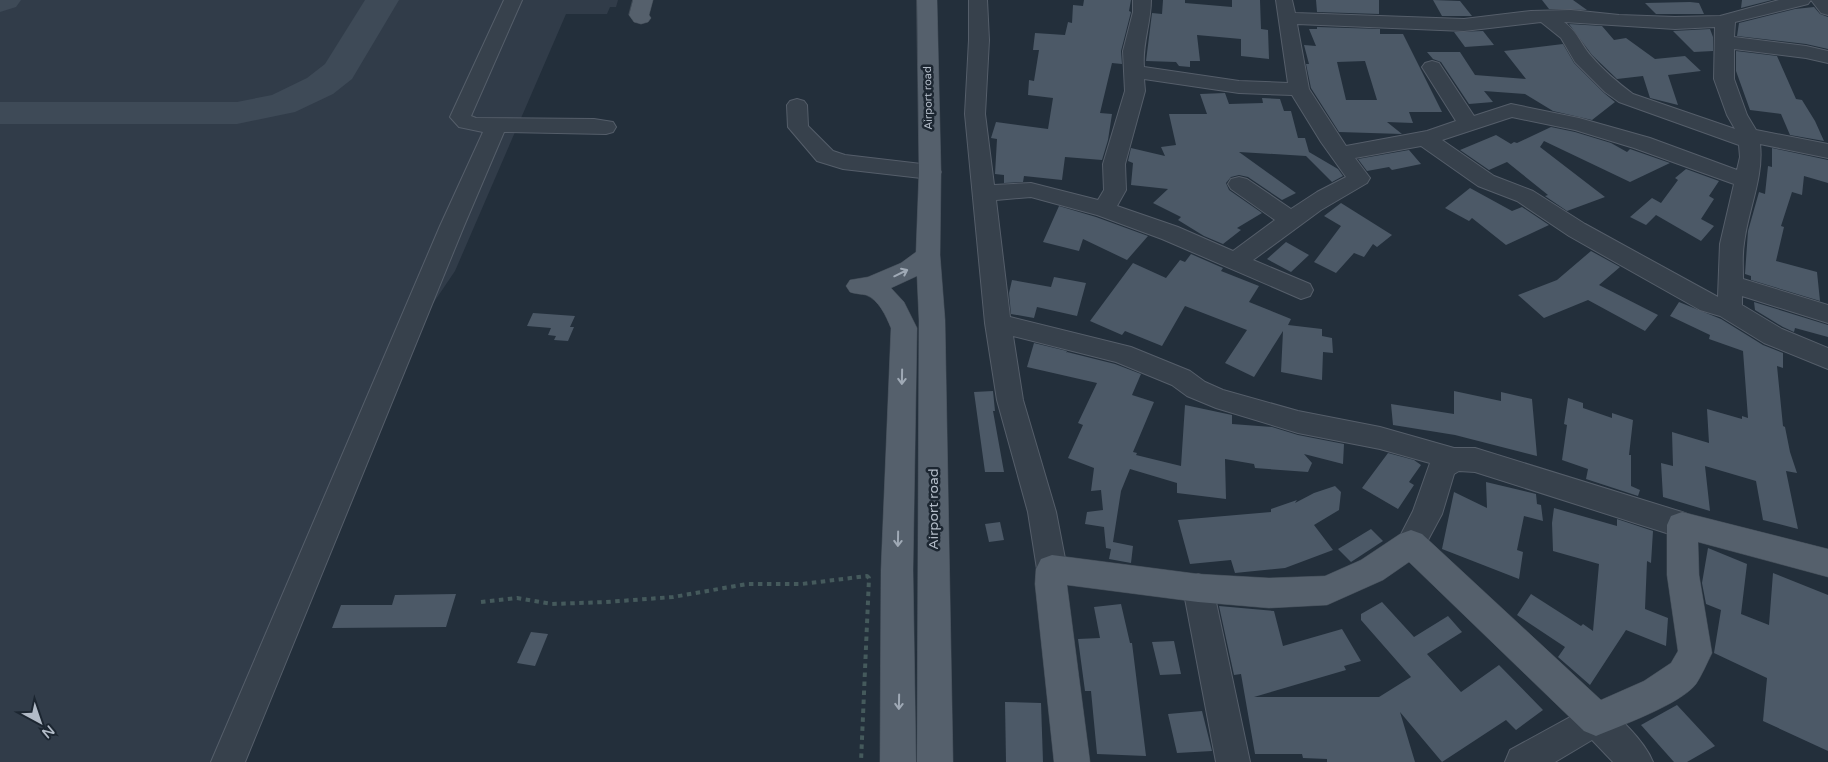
<svg xmlns="http://www.w3.org/2000/svg" width="1828" height="762" font-family="'Varela Round',sans-serif">
<style>
.airport{fill:#313c49}
.lines{fill:none;stroke-linecap:round;stroke-linejoin:round}
.taxiway{fill:#3e4a57;fill-rule:evenodd}
.building{fill:#4c5967;fill-rule:evenodd}
.minor-casing{stroke:#555e6a;stroke-width:2}
.major-casing{stroke:#404a55;stroke-width:1}
.path{stroke:#455a5c;stroke-width:4;stroke-dasharray:4.5 4.5;stroke-linecap:butt}
.minor{fill:#37414c;fill-rule:evenodd}
.major{fill:#55606c;fill-rule:evenodd}
.oneway{stroke:#9fa9b5}
.labels{text-anchor:middle;dominant-baseline:central;stroke-width:5;stroke-linejoin:round;paint-order:stroke}
.far-street-label{font-size:11px;fill:#b2bbc7;stroke:#1c2631}
.street-label{font-size:14px;fill:#b2bbc7;stroke:#1c2631}
</style>
<rect width="100%" height="100%" fill="#232f3b"/>
<polygon class="airport" points="0,0 618,0 616,7 610,7 607,14 566,14 455,271 432,305 244,762 0,762"/>
<g class="lines">
<g class="taxiway">
<polygon points="0,0 21,0 16,7 0,12"/>
<polygon points="365,0 399,0 352,79 333,94 295,112 237,124 0,124 0,102 237,102 272,95 307,78 325,64"/>
</g>
</g>
<g class="building">
<polygon points="1084,0 1131,0 1129,11 1131,12 1121,51 1122,64 1112,63 1100,113 1112,114 1108,140 1102,160 1065,157 1062,180 1024,176 1023,182 1004,183 1004,175 995,174 997,139 991,138 996,122 1048,129 1053,98 1028,95 1029,80 1034,81 1039,50 1033,50 1035,33 1065,35 1068,22 1072,23 1073,5 1083,6"/>
<polygon points="1163,0 1185,0 1185,3 1232,7 1232,0 1260,0 1261,29 1268,30 1269,59 1241,56 1241,39 1197,35 1200,61 1190,61 1190,67 1179,66 1176,62 1146,61 1152,13 1162,14"/>
<polygon points="1316,0 1379,0 1379,14 1317,12"/>
<polygon points="1433,0 1460,1 1472,16 1442,16"/>
<polygon points="1542,0 1573,0 1587,10 1549,9"/>
<polygon points="1742,0 1772,0 1741,8"/>
<polygon points="1690,2 1699,3 1704,14 1656,14 1645,3"/>
<polygon points="1814,7 1820,14 1828,17 1828,49 1806,44 1737,36 1739,23 1795,9"/>
<polygon points="1569,24 1602,26 1614,40 1626,38 1655,59 1685,56 1701,71 1668,75 1678,105 1650,98 1643,76 1617,79 1592,55"/>
<path d="M 1317,27 L 1380,29 L 1380,34 L 1403,34 L 1442,112 L 1409,112 L 1413,123 L 1387,122 L 1402,134 L 1339,132 L 1311,88 L 1306,64 L 1309,64 L 1304,45 L 1316,46 L 1309,29 L 1317,29 ZM 1365,61 L 1377,100 L 1346,100 L 1337,62 Z"/>
<polygon points="1710,29 1713,37 1713,51 1694,52 1673,31"/>
<polygon points="1483,31 1494,45 1465,47 1454,32"/>
<polygon points="1563,44 1574,63 1604,93 1615,102 1592,120 1553,111 1525,94 1484,91 1493,102 1469,104 1441,62 1433,59 1427,52 1460,52 1475,75 1526,79 1504,51"/>
<polygon points="1736,51 1777,56 1796,99 1802,100 1815,121 1824,141 1790,135 1781,114 1750,110 1736,71"/>
<polygon points="1225,93 1229,104 1263,103 1262,98 1280,99 1284,111 1291,111 1298,138 1305,138 1309,152 1338,169 1343,176 1332,182 1306,156 1239,152 1296,193 1282,200 1248,177 1239,175 1231,177 1226,183 1229,190 1262,213 1237,228 1241,230 1223,244 1204,236 1178,220 1181,217 1153,203 1168,189 1131,185 1133,163 1128,161 1131,148 1165,156 1161,147 1176,145 1169,114 1207,114 1200,94"/>
<polygon points="1551,127 1575,132 1611,143 1627,152 1630,149 1670,163 1630,182 1544,141 1540,147 1605,197 1567,211 1545,196 1548,195 1507,162 1489,170 1460,150 1496,135 1511,144 1514,142 1517,143"/>
<polygon points="1772,148 1828,160 1828,183 1804,176 1802,195 1792,192 1781,226 1784,227 1776,261 1817,272 1820,301 1751,280 1751,276 1745,274 1748,231 1759,192 1765,194 1768,166 1772,167"/>
<polygon points="1409,150 1421,164 1392,170 1389,167 1367,171 1358,159"/>
<polygon points="1686,169 1719,181 1709,196 1714,199 1701,219 1714,226 1701,241 1656,215 1646,225 1630,217 1652,198 1661,203 1678,180 1675,178"/>
<polygon points="1470,188 1512,211 1522,207 1549,225 1506,245 1472,218 1469,221 1445,208"/>
<polygon points="1341,203 1392,235 1377,247 1373,244 1364,257 1354,253 1336,273 1314,262 1341,226 1324,216"/>
<polygon points="1059,206 1096,217 1148,236 1127,260 1083,239 1079,251 1043,242"/>
<polygon points="1286,242 1309,255 1291,272 1267,259"/>
<polygon points="1591,251 1620,267 1599,285 1658,315 1645,331 1588,300 1544,318 1518,295 1557,280"/>
<polygon points="1191,254 1223,268 1221,271 1259,286 1249,302 1291,319 1288,325 1322,329 1322,336 1332,338 1333,353 1323,352 1322,380 1281,372 1283,331 1254,377 1225,363 1247,330 1185,306 1162,346 1125,331 1122,335 1090,321 1133,263 1166,278 1180,260 1185,262"/>
<polygon points="1054,277 1086,283 1077,316 1037,307 1034,318 1011,314 1009,293 1012,280 1051,287"/>
<polygon points="1679,302 1721,319 1763,345 1783,353 1783,368 1777,366 1783,426 1785,427 1790,452 1797,473 1786,471 1798,529 1763,520 1756,481 1705,466 1710,511 1663,497 1661,463 1673,466 1672,432 1709,443 1707,409 1742,419 1742,416 1748,418 1743,351 1709,339 1710,335 1670,316"/>
<polygon points="1754,302 1828,325 1828,337 1795,328 1794,332 1783,327 1755,310"/>
<polygon points="533,313 575,316 570,327 574,327 568,341 554,340 556,336 548,335 551,328 527,326"/>
<polygon points="1034,343 1067,351 1066,353 1067,352 1115,364 1141,374 1132,395 1154,402 1133,452 1137,453 1136,455 1181,466 1185,405 1232,415 1232,424 1272,427 1298,435 1344,444 1343,464 1304,454 1312,463 1308,472 1255,468 1254,464 1225,459 1226,499 1177,493 1177,483 1130,469 1121,491 1113,542 1133,546 1131,563 1109,559 1111,549 1106,548 1104,527 1085,524 1087,512 1103,510 1101,490 1091,491 1094,468 1068,458 1083,425 1078,423 1097,383 1027,367"/>
<polygon points="993,391 995,411 993,411 1004,472 985,472 974,392"/>
<polygon points="1454,391 1501,401 1501,392 1532,399 1537,456 1455,435 1393,425 1391,404 1454,414"/>
<polygon points="1568,398 1583,403 1583,408 1612,418 1612,413 1633,420 1629,455 1631,455 1631,486 1640,490 1638,496 1586,479 1588,469 1562,460 1567,425 1564,424"/>
<polygon points="1388,453 1414,460 1421,465 1409,482 1414,485 1398,509 1362,488"/>
<polygon points="1486,482 1536,494 1537,504 1541,505 1543,521 1524,516 1517,550 1523,552 1519,579 1442,549 1454,492 1487,508"/>
<polygon points="1335,486 1341,492 1339,510 1314,525 1333,550 1285,568 1235,573 1231,560 1190,564 1178,520 1271,512 1271,509 1297,500 1295,503 1314,493"/>
<polygon points="1554,508 1617,526 1617,519 1653,531 1651,563 1647,561 1645,609 1668,618 1666,646 1626,630 1590,685 1558,657 1565,647 1517,615 1531,594 1581,626 1583,624 1593,631 1599,564 1553,551 1552,523"/>
<polygon points="1000,522 1004,540 989,542 985,524"/>
<polygon points="1371,529 1383,541 1351,562 1338,549"/>
<polygon points="1708,548 1747,564 1741,614 1769,625 1773,573 1828,595 1828,751 1763,721 1767,678 1714,653 1721,610 1706,604 1702,583"/>
<polygon points="456,594 446,627 332,628 341,605 392,605 395,595"/>
<polygon points="1382,602 1414,637 1448,616 1462,632 1427,654 1461,692 1499,665 1543,710 1516,730 1506,720 1442,762 1400,712 1415,762 1327,762 1327,759 1303,758 1302,754 1255,754 1241,674 1234,675 1219,606 1274,611 1283,646 1342,629 1361,661 1344,666 1346,670 1254,697 1379,697 1411,677 1361,620 1361,614"/>
<polygon points="1121,604 1130,643 1132,643 1146,756 1097,754 1091,691 1085,691 1078,639 1100,638 1094,607"/>
<polygon points="531,632 548,634 535,666 517,663"/>
<polygon points="1174,641 1181,674 1160,675 1152,642"/>
<polygon points="1005,702 1041,703 1043,762 1006,762"/>
<polygon points="1677,705 1715,746 1687,762 1674,762 1641,725"/>
<polygon points="1202,711 1212,751 1177,753 1168,714"/>
</g>
<g class="lines">
<g class="minor-casing">
<g id="minor">
<polygon points="504,0 522,0 471,116 476,118 594,119 613,122 616,127 613,132 606,134 504,132 464,226 245,762 211,762 440,226 483,132 459,127 450,117"/>
<path d="M 969,0 L 987,0 L 989,40 L 985,114 L 994,185 L 1031,183 L 1098,200 L 1104,190 L 1103,164 L 1125,91 L 1123,51 L 1133,12 L 1133,0 L 1151,0 C 1151,23 1142,44 1144,67 L 1239,81 L 1288,83 L 1276,0 L 1292,0 L 1295,13 L 1464,19 L 1531,11 L 1571,10 L 1619,15 L 1675,17 L 1720,16 L 1779,0 L 1828,0 L 1828,15 L 1821,13 L 1811,0 L 1808,4 L 1735,22 L 1734,37 L 1806,46 L 1828,51 L 1828,63 L 1806,58 L 1734,49 L 1734,79 L 1747,115 L 1756,130 L 1828,144 L 1828,158 L 1760,144 C 1764,177 1748,210 1744,243 C 1742,255 1743,267 1743,279 L 1828,305 L 1828,323 L 1742,296 L 1742,305 L 1782,329 L 1828,348 L 1828,369 L 1764,343 L 1720,316 L 1700,310 L 1569,236 L 1517,201 L 1478,186 L 1421,146 L 1355,158 L 1370,178 L 1367,183 L 1321,210 L 1253,260 L 1310,284 L 1313,290 L 1310,296 L 1301,299 L 1162,239 L 1097,215 L 1031,197 L 996,200 L 1010,317 L 1131,347 L 1190,371 L 1205,382 L 1223,390 L 1298,411 L 1380,427 L 1454,448 L 1475,448 L 1682,512 L 1692,516 L 1697,525 L 1692,534 L 1682,538 L 1475,472 L 1459,471 L 1454,474 L 1442,514 L 1421,553 L 1411,557 L 1401,553 L 1396,544 L 1413,511 L 1430,463 L 1380,449 L 1298,433 L 1216,408 L 1187,396 L 1172,385 L 1116,362 L 1013,336 L 1023,400 L 1056,512 L 1067,569 L 1063,579 L 1052,582 L 1041,579 L 1037,569 L 1028,512 L 997,400 L 985,323 L 965,114 L 969,40 ZM 1541,22 L 1561,38 L 1575,62 L 1605,92 L 1619,102 L 1739,145 L 1740,157 L 1737,170 L 1650,138 L 1579,118 L 1511,104 L 1474,116 L 1439,63 L 1432,61 L 1425,63 L 1422,67 L 1456,121 L 1427,131 L 1346,146 L 1309,89 L 1297,24 L 1464,31 ZM 1564,22 L 1675,29 L 1715,27 L 1714,79 L 1727,115 L 1735,129 L 1633,94 C 1618,83 1603,70 1591,56 C 1579,42 1580,35 1564,22 ZM 1144,79 L 1239,93 L 1292,95 L 1321,142 L 1346,177 L 1317,192 L 1291,209 L 1247,179 L 1239,177 L 1231,179 L 1228,184 L 1231,189 L 1275,220 L 1233,251 L 1178,227 L 1117,206 L 1126,190 L 1125,164 L 1145,91 ZM 1512,117 L 1575,130 L 1634,148 L 1734,184 L 1720,244 L 1718,297 L 1585,224 L 1533,191 L 1494,176 L 1442,140 Z"/>
<polygon points="797,99 804,101 807,105 808,126 833,151 845,155 930,165 938,167 941,172 938,177 930,179 843,169 817,161 788,127 787,105 790,101"/>
<polygon points="1198,574 1209,578 1213,588 1250,762 1216,762 1183,588 1187,578"/>
<path d="M 1596,703 C 1616,711 1645,742 1653,762 L 1613,762 L 1592,740 L 1555,762 L 1505,762 L 1510,750 Z"/>
</g>
</g>
<g class="major-casing">
<g id="major">
<polygon points="633,0 653,0 649,15 651,18 648,22 641,24 634,22 629,15"/>
<path d="M 917,0 L 937,0 L 941,172 L 940,255 L 945,320 L 953,762 L 917,762 L 919,320 L 917,276 L 891,288 L 904,302 L 917,328 L 913,570 L 916,762 L 880,762 L 881,570 L 891,328 C 886,316 879,300 866,295 C 862,294 855,294 850,292 L 846,286 L 850,280 L 868,277 L 901,263 L 916,252 L 919,172 Z"/>
<path d="M 1682,512 L 1828,549 L 1828,577 L 1698,542 L 1699,575 L 1712,653 C 1707,663 1702,675 1696,684 C 1681,704 1620,726 1596,736 L 1584,731 L 1409,562 L 1383,580 L 1327,605 L 1269,608 L 1198,602 L 1067,585 L 1090,762 L 1054,762 L 1035,584 L 1036,569 L 1041,559 L 1052,555 L 1198,574 L 1269,578 L 1325,576 L 1361,560 L 1400,534 L 1411,530 L 1422,534 L 1601,700 L 1644,681 L 1671,663 L 1678,651 L 1667,575 L 1667,525 L 1671,516 Z"/>
</g>
</g>
<polyline class="path" points="481,602 517,598 552,604 606,602 673,597 747,584 802,584 867,576 869,578 861,762"/>
<use href="#minor" class="minor"/>
<use href="#major" class="major"/>
</g>
<defs><path id="oneway-shaft" d="M-6 0H5M1.5-3L5.5 0L1.5 3" fill="none" stroke-width="1.6" stroke-linecap="round" stroke-linejoin="round" transform="scale(1.25)"/></defs>
<g class="oneway">
<use href="#oneway-shaft" transform="translate(901 273) rotate(-26)"/>
<use href="#oneway-shaft" transform="translate(902 377) rotate(91)"/>
<use href="#oneway-shaft" transform="translate(898 539) rotate(91)"/>
<use href="#oneway-shaft" transform="translate(899 702) rotate(91)"/>
</g>
<g class="labels">
<g class="far-street-label">
<text transform="translate(928 98) rotate(-91)">Airport road</text>
</g>
<g class="street-label">
<text transform="translate(933 509) rotate(-90)">Airport road</text>
</g>
</g>
<g transform="translate(40 722) rotate(140)" stroke="#1c2631" stroke-width="4" paint-order="stroke">
<path d="M0-4L9 19L0 12L-9 19Z" fill="#b2bbc7"/>
<text y="-8" font-size="14" font-weight="bold" text-anchor="middle" fill="#b2bbc7">N</text>
</g>
</svg>
